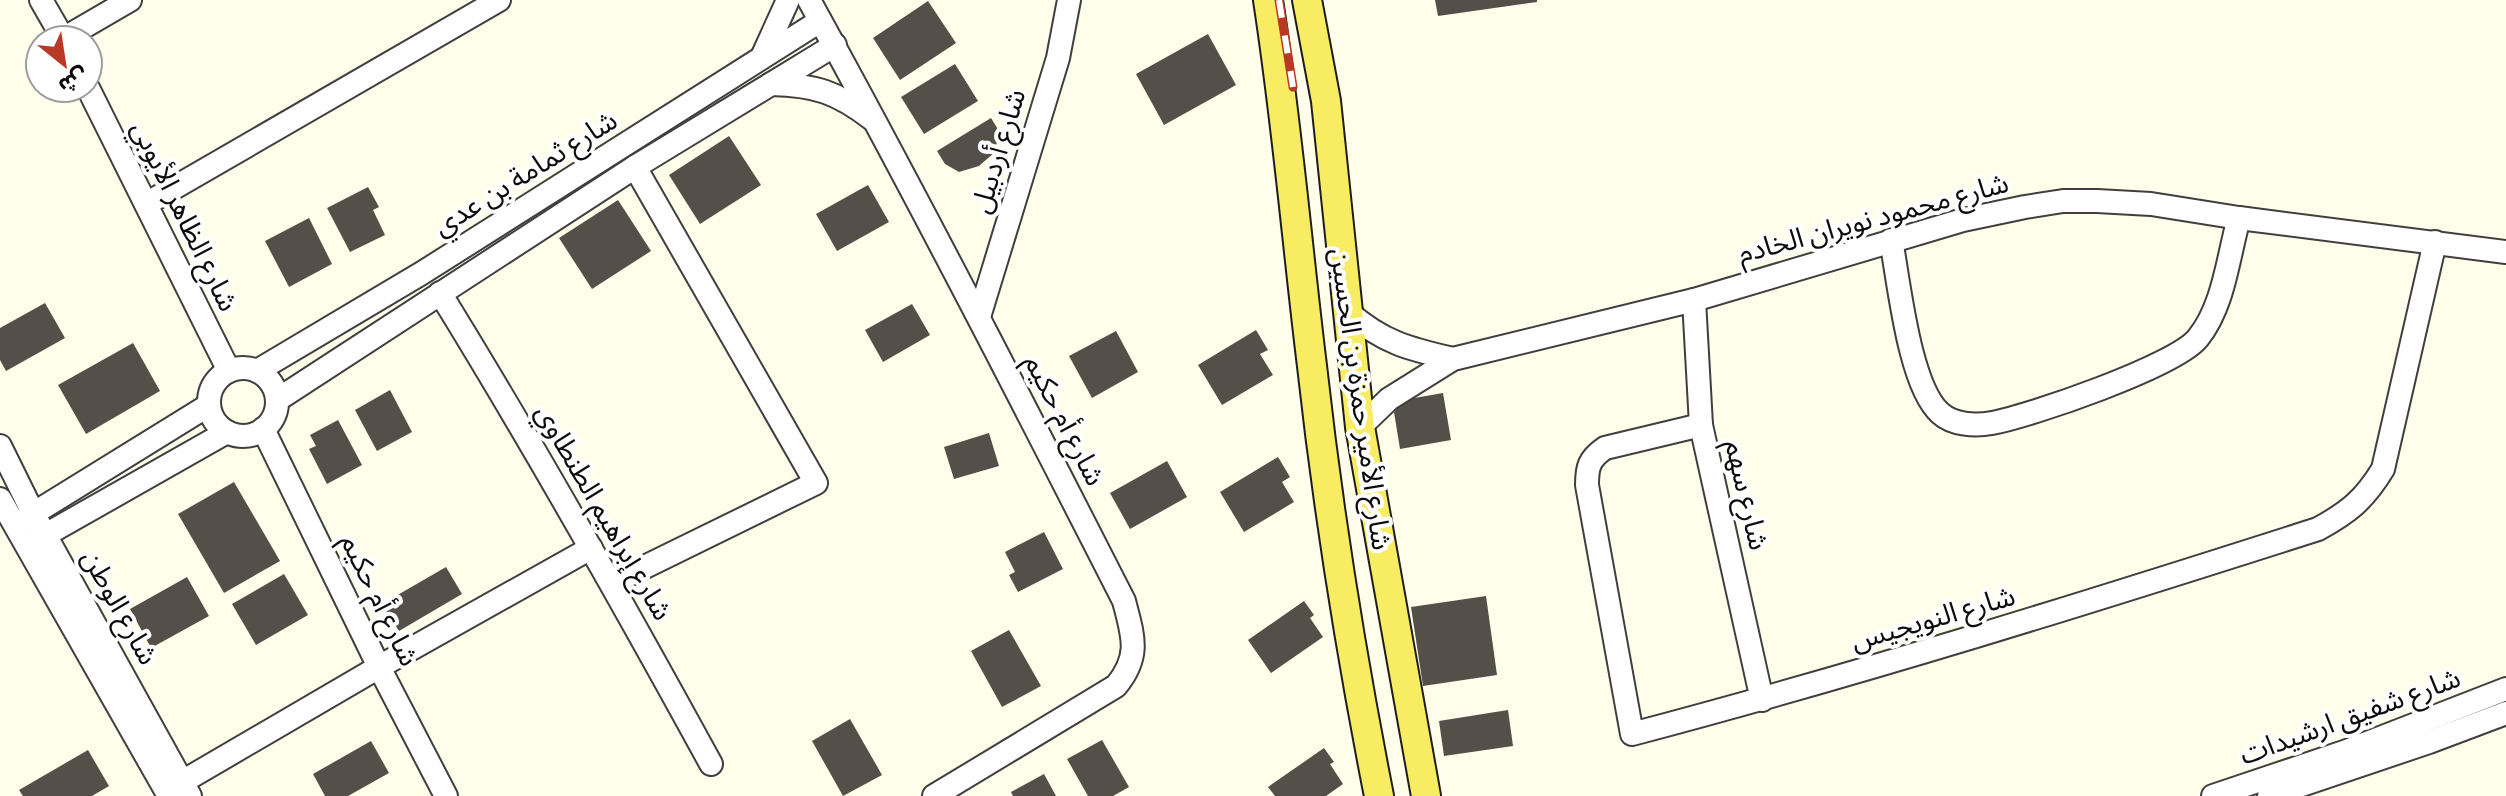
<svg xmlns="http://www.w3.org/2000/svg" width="2506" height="796" font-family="Bitter,'Noto Sans Arabic',serif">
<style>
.building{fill:#544f48}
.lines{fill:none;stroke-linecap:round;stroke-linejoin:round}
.minor-casing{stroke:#3f3f3f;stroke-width:26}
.major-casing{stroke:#1d1d1d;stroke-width:32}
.minor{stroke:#fff;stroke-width:22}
.major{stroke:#f7ec62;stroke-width:28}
.rail-casing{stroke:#b93826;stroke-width:9}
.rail{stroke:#fff;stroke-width:6;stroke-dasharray:18;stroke-linecap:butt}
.labels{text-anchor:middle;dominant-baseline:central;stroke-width:8;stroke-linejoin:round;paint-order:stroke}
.street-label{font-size:28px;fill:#0c0c0c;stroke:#fff}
</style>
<rect width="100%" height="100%" fill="#fffeea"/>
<g class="building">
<polygon points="1435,0 1537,0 1537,2 1438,16"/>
<polygon points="928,1 956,43 900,80 873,38"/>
<polygon points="1208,34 1236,85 1164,125 1136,74"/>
<polygon points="955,64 978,101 924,134 901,97"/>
<polygon points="991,118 999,131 995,152 979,166 959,172 945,164 937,151"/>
<polygon points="729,136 761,185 700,224 669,175"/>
<polygon points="868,185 889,222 837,251 816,214"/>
<polygon points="368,187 379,207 373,210 385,235 350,252 327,208"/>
<polygon points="618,200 651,251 592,289 559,238"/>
<polygon points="309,218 332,264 289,287 265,241"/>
<polygon points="45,303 65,338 6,371 0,360 0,328"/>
<polygon points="912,304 930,335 883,362 865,330"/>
<polygon points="1256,330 1268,350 1260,354 1273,375 1222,405 1198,365"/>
<polygon points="1116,331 1138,372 1092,398 1069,356"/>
<polygon points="133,343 160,391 86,434 58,385"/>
<polygon points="390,390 412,432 377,451 355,410"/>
<polygon points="1443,393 1451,440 1400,449 1394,412 1403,400"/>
<polygon points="338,420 362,465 327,484 309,449 316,446 310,435"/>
<polygon points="989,433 999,466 954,479 944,447"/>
<polygon points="1278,457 1290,477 1282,482 1294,502 1244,532 1220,492"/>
<polygon points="1167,461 1187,497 1130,529 1110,493"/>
<polygon points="234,482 280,561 224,593 178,514"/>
<polygon points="1044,532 1063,569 1018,592 1009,575 1015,572 1005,552"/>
<polygon points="446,567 462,594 399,631 382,604"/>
<polygon points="284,574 308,615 256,645 232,604"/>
<polygon points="187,577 209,616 151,648 130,609"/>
<polygon points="1486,596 1497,675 1423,686 1411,607"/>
<polygon points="1304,601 1314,615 1310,618 1323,637 1271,673 1248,640"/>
<polygon points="1009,630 1041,686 1002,707 971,651"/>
<polygon points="1508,710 1513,746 1444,756 1439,721"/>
<polygon points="850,719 882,775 843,796 812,741"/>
<polygon points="1102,740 1129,787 1113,796 1088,796 1067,759"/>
<polygon points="371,741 389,773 348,796 325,796 313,774"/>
<polygon points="1324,748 1334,762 1330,764 1343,784 1326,796 1275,796 1268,787"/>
<polygon points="88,750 109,786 92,796 23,796 19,790"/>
<polygon points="1044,774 1056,796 1013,796 1011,792"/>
</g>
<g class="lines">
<g class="minor-casing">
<g id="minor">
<polyline points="41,0 64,40"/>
<path d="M 809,0 C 918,198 1021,399 1124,601 C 1133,636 1141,656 1116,686 L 934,796"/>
<polyline points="63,39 130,0"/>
<polyline points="763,55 788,0"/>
<path d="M 771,84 C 815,85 837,92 872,119"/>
<polyline points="88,88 229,371"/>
<polyline points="146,204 499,0"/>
<path d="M 1891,240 C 1899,282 1909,385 1940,413 C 1953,425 1975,426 1992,423 C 2030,416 2176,366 2198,338 C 2224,306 2228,257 2239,218"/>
<path d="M 440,293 C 535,447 624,605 711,764"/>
<polyline points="1694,300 1701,425 1762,700"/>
<path d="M 1348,312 C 1382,342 1409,349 1453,359"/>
<polyline points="979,317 1058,58 1069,0"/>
<circle cx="243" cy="402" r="34"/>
<polyline points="257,371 422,273 820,21"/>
<polyline points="277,400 635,167 835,45"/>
<path d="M 1701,425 L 1605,448 C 1589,459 1587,467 1587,485 L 1632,734 C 1863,673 2090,602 2318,529 C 2349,512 2364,500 2383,469 L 2435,242"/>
<polyline points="1360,427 1389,399 1453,359 1694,300 1963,220 2025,207 2063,201 2097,201 2151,204 2239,218 2506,252"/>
<polyline points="263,429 379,667 446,796"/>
<polyline points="0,446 33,513 190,796"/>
<polyline points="0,499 169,796"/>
<polyline points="23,520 209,405"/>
<polyline points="33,542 227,432"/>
<polyline points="612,583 816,483 635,167"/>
<polyline points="182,782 379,667 591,548"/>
<polyline points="2213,796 2344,752 2506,689"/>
<polyline points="2269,796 2429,742 2506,713"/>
</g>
</g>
<g class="major-casing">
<g id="major">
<path d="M 1268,0 C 1287,122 1297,244 1312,366 C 1328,510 1351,654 1379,796"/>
<polyline points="1307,0 1326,101 1360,427 1426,796"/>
</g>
</g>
<use href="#minor" class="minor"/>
<use href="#major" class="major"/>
<g class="rail-casing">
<polyline id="rail" points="1279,0 1293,87"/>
</g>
<use href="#rail" class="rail"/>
</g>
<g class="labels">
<g class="street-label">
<text transform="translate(998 151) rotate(-73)">شارع أردبيل</text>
<text transform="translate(525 173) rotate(-32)">شارع ثمامة بن عدي</text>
<text transform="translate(185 216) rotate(64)">شارع الظاهر الأيوبي</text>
<text transform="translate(1873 218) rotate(-15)">شارع محمود نويران الخادم</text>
<text transform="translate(1361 399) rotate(82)">شارع الأمير حمزة بن الحسين</text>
<text transform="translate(1065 420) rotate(63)">شارع أم حكيم</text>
<text transform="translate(1747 495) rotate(77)">شارع سهم</text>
<text transform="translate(604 512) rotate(60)">شارع إبراهيم الطنطاوي</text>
<text transform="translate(380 600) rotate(64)">شارع أم حكيم</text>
<text transform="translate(120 607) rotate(61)">شارع الوطن</text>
<text transform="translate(1933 618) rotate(-16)">شارع النويجيس</text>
<text transform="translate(2350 716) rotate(-20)">شارع شفيق ارشيدات</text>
</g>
</g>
<g transform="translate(64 64) rotate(150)"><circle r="38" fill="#ffffff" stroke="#9e9e9e" stroke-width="2"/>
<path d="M0-6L14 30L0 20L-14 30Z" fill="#b93826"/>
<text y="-12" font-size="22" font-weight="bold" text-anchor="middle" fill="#0c0c0c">ش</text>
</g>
</svg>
